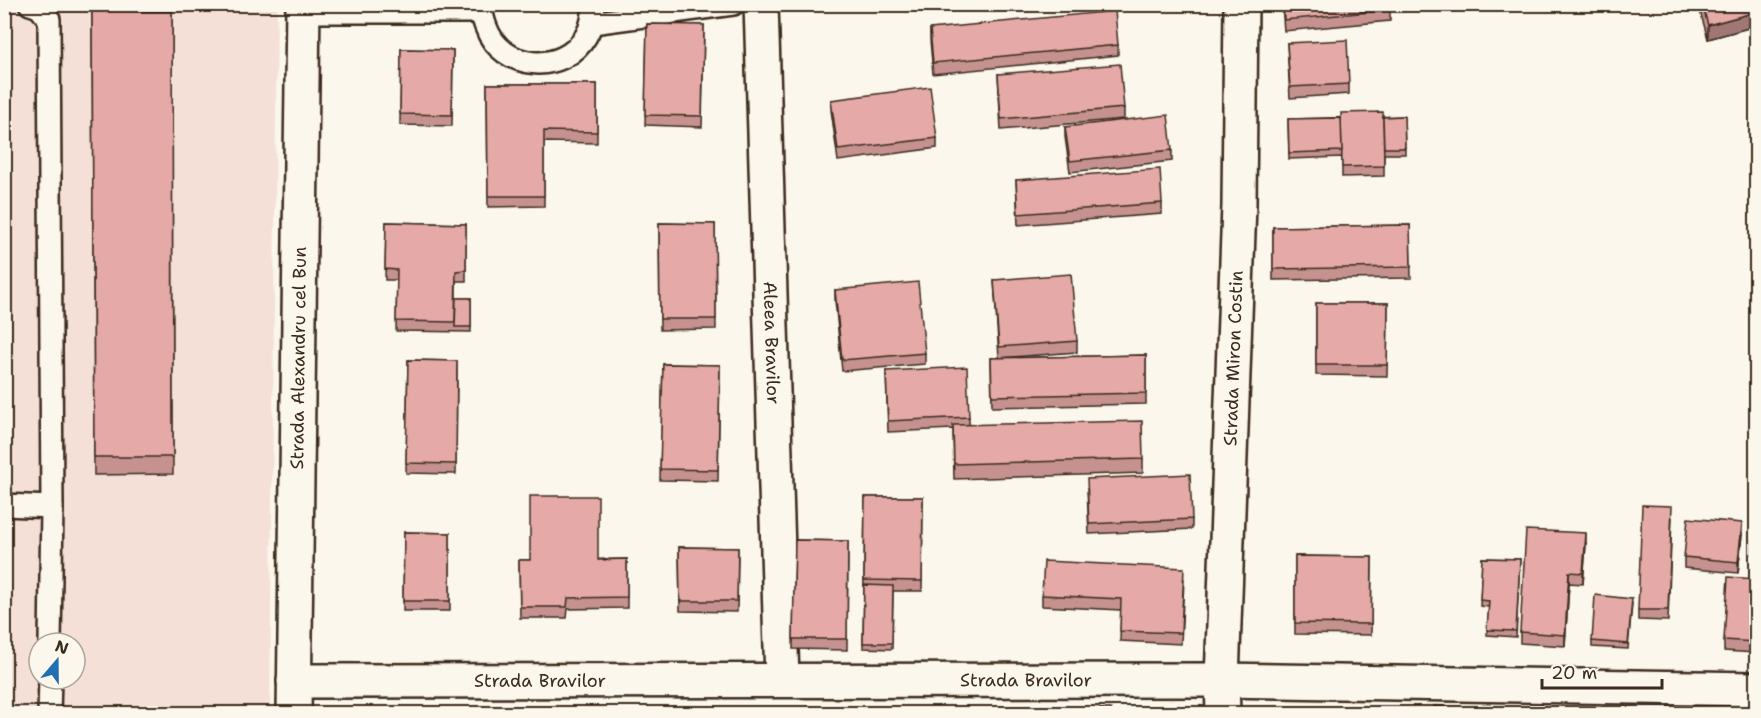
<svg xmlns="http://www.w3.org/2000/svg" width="1761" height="718" font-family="'Shantell Sans',sans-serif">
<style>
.built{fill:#f4e0d7;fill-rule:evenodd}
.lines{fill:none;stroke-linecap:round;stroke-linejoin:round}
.service-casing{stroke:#3b2a1e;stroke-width:26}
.minor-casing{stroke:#3b2a1e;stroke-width:38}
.service{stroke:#fbf7ec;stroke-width:21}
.minor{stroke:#fbf7ec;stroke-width:33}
.wall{fill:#c59290;stroke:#3b2a1e;stroke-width:1.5}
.shaded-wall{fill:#a07775;stroke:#3b2a1e;stroke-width:1.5}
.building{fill:#e5aaa7;stroke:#3b2a1e;stroke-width:1.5}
.labels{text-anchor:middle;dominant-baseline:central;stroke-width:4.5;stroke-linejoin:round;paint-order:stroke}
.street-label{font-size:18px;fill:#3b2a1e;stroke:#fbf7ec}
</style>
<rect width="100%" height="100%" fill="#fbf7ec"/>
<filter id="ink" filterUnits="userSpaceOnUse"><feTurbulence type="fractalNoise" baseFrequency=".0167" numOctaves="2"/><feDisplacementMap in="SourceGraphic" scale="12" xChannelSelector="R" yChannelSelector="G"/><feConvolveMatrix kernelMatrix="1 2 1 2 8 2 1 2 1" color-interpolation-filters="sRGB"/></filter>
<g filter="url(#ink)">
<path class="built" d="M 4,5 L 277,5 L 270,713 L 5,713 ZM 39,643 L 75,643 L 75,679 L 39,679 Z"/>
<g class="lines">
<g class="service-casing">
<g id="service">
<polyline points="30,4 39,7 49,19 52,507 50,643"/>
<path d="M 482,4 C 481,13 483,19 486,27 C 501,70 563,76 586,36 C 592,26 593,16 594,4"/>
<polyline points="303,12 481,12"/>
<polyline points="592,23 733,4"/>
<polyline points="4,505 52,507"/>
<polyline points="49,714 50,679"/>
</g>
</g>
<g class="minor-casing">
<g id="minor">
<path id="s1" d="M 761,4 L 782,680"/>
<path id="s2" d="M 294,681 L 1222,680 L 1756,689"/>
<path id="s3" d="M 294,714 L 303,4"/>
<path id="s4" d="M 1223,714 L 1222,680 L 1239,205 L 1241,4"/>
</g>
</g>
<use href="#service" class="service"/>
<use href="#minor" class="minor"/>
</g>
<g class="wall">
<polygon points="1282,4 1390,4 1390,21 1284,31"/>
<polygon points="1698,4 1756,4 1756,26 1708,39"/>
<polygon points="92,11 172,11 173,474 94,475"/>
<polygon points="647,24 704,25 702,127 645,125"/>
<polygon points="930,29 1118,45 1118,55 933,74 930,40"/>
<polygon points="1287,43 1349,84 1349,94 1290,98"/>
<polygon points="401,49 453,50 452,126 400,125"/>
<polygon points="998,74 1124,108 1124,119 1001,130"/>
<polygon points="487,84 597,84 597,143 544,142 544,206 488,207"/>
<polygon points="831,100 937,138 937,148 838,161 831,110"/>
<polygon points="1404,116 1405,154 1384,154 1384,176 1342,177 1342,157 1289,159 1288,119"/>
<polygon points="1065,127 1172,150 1172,161 1070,172 1065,137"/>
<polygon points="1016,180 1162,203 1162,214 1018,225"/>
<polygon points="386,222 466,224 466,281 456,281 456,298 471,298 471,332 396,331 397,280 385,280"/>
<polygon points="659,223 715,224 716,329 660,330"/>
<polygon points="1410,225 1411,278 1273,280 1273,227"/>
<polygon points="994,280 1077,341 1077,352 999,358"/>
<polygon points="835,290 925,353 925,364 842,371 835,300"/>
<polygon points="1316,303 1388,303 1387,376 1316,375"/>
<polygon points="1146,355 1146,404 992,407 991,358"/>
<polygon points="408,360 457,361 456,474 406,473"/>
<polygon points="663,364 720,365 718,481 660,480"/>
<polygon points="886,371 969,417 969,425 1143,459 1143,473 954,479 953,429 888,432"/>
<polygon points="1087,489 1192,519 1192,529 1089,534"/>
<polygon points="865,497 923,497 922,591 893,591 892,649 863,648"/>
<polygon points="1672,517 1668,621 1638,620 1638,610"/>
<polygon points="1754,520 1756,520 1756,570 1753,570"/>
<polygon points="404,532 450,533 450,611 403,611"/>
<polygon points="1742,534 1738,573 1684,568 1684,557"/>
<polygon points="795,540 848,541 847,650 793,649"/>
<polygon points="1586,544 1583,584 1569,583 1565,646 1520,643 1520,632"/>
<polygon points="679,547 738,548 737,612 680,611"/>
<polygon points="1295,556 1372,557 1371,635 1295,634"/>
<polygon points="1482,558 1520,559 1516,637 1487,635 1489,607 1480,606"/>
<polygon points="627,559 627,608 568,609 567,618 520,618 519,560"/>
<polygon points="1184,579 1181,644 1120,641 1121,610 1042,606 1042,595"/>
<polygon points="1756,579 1756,653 1724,651 1724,640"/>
<polygon points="1632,604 1628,649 1592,647 1592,641"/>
</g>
<g class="shaded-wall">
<polygon points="1756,12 1756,26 1708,39 1708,25"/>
<polygon points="1742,523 1742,534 1738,573 1738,562"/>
<polygon points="1586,533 1586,544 1583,584 1583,573"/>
<polygon points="1569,572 1569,583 1565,646 1565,635"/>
</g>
<g class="building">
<polygon points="1283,4 1390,4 1390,10 1284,20"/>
<polygon points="1702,4 1756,4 1756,12 1708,25"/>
<polygon points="92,11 172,11 173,457 94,457"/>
<polygon points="1115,11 1118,45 933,63 930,29"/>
<polygon points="647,24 704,25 702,116 645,115"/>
<polygon points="1347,40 1349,84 1290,87 1287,43"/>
<polygon points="401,49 453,50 452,115 400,114"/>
<polygon points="1120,64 1124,108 1001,119 998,74"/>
<polygon points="487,84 597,84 597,132 544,131 544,196 488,196"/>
<polygon points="930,87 937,138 838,150 831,100"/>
<polygon points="1383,112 1384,166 1342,167 1341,113"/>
<polygon points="1168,115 1172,150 1070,161 1065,127"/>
<polygon points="1404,116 1405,148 1384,148 1383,117"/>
<polygon points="1341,118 1342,151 1289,153 1288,119"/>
<polygon points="1160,169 1162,203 1018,214 1016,180"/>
<polygon points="386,222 466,224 466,270 456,271 455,322 396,321 397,270 385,269"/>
<polygon points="659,223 715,224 716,319 660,319"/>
<polygon points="1410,225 1411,267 1273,269 1273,227"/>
<polygon points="1071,274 1077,341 999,347 994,280"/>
<polygon points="918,282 925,353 842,360 835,290"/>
<polygon points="456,298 471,298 471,327 455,327"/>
<polygon points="1316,303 1388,303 1387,365 1316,365"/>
<polygon points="1146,355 1146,393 992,396 991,358"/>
<polygon points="408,360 457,361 456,464 406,463"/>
<polygon points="663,364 720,365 718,470 660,469"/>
<polygon points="967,367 969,417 888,421 886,371"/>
<polygon points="1142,421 1143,459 954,464 953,425"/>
<polygon points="1190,474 1192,519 1089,524 1087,479"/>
<polygon points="530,496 598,496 598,560 627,559 627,597 568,598 567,607 520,607 519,560 530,560"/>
<polygon points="865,497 923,497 922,581 864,580"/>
<polygon points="1642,505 1672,506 1668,610 1638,610"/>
<polygon points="1688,518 1742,523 1738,562 1684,557"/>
<polygon points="1754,520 1756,520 1756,559 1753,559"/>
<polygon points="1526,530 1586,533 1583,573 1569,572 1565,635 1520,632"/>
<polygon points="404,532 450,533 450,601 403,601"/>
<polygon points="795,540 848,541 847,639 793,639"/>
<polygon points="679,547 738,548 737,601 680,601"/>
<polygon points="1295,556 1372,557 1371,624 1295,623"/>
<polygon points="1482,558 1520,559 1516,631 1487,630 1489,601 1480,600"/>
<polygon points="1044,561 1184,568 1181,633 1120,631 1121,599 1042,595"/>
<polygon points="1728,577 1756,579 1756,642 1724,640"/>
<polygon points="864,585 893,586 892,643 863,643"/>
<polygon points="1595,595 1632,599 1628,644 1592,641"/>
<polygon points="1434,706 1496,709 1496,714 1434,714"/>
<polygon points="1035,707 1111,709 1111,714 1035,714"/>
<polygon points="1363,707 1363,714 1286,714 1286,708"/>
</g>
</g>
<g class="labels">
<g class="street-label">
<text stroke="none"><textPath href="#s1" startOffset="339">Aleea Bravilor</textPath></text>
<text stroke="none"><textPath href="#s3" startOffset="356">Strada Alexandru cel Bun</textPath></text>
<text stroke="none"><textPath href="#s4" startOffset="356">Strada Miron Costin</textPath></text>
<text stroke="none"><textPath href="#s2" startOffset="732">Strada Bravilor</textPath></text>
<text stroke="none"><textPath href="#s2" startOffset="246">Strada Bravilor</textPath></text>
</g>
</g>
<rect width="1761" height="718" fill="none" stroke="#fbf7ec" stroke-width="24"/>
<rect x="12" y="12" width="1737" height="694" fill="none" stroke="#3b2a1e" stroke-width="2" filter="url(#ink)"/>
<g transform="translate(57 661) rotate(20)"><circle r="28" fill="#fbf7ec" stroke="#aea59a" stroke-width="1.5"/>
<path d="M0-4.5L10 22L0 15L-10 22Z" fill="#1f6fb2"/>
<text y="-9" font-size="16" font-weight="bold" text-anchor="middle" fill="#3b2a1e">N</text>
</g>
<path d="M1542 679v9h120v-9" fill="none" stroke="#3b2a1e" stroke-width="3"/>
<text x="1551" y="679" font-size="18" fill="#3b2a1e" stroke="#fbf7ec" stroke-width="4.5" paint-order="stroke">20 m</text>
</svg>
